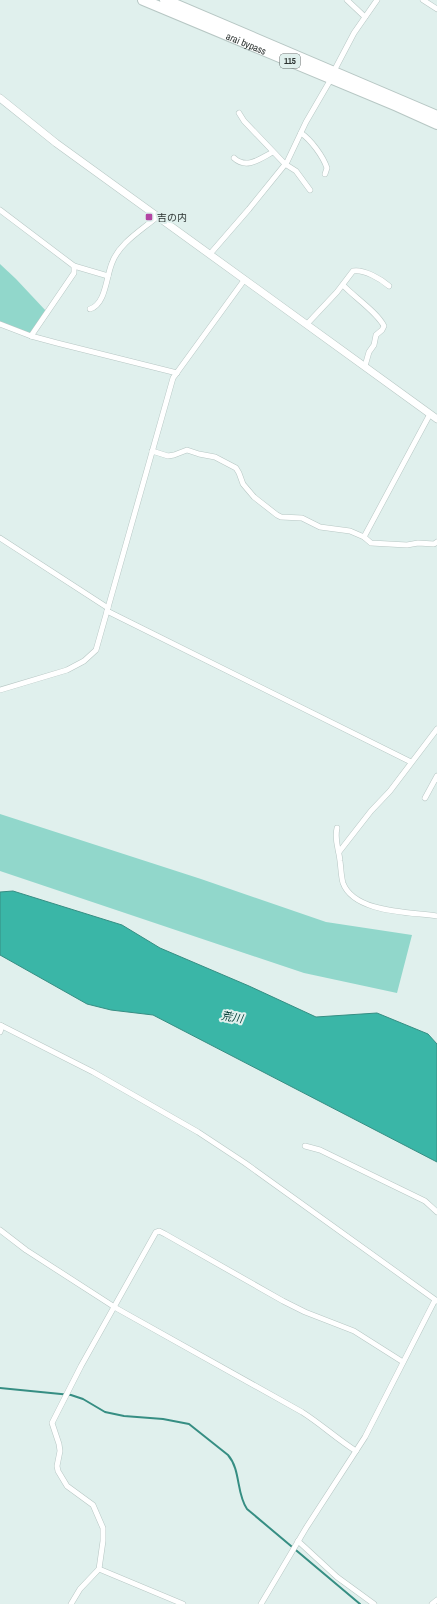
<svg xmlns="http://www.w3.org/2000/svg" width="437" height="1604" font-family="'Archivo Narrow','Noto Sans JP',sans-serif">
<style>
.green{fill:#91d7cb}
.water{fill:#3ab6a7;stroke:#368e83}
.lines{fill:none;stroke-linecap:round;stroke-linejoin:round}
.stream{stroke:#368e83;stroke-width:2}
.street-casing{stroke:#b7c7c4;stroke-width:6}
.secondary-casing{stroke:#b7c7c4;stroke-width:8}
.highway-casing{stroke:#b7c7c4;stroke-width:12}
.street{stroke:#fff;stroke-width:5}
.secondary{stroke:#fff;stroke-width:7}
.highway{stroke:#fff;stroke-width:10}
.poi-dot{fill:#b345a4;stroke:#e0f0ed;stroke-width:1.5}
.labels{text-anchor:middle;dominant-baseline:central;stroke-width:4;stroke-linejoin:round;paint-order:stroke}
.shield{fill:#e0f0ed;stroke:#616b69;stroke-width:1}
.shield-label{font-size:9px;font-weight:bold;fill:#2b3230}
.street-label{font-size:10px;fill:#2b3230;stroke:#e0f0ed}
.poi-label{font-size:10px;fill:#2b3230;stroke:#e0f0ed;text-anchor:start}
.water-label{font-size:11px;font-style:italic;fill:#09413b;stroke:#e0f0ed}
</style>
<rect width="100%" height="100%" fill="#e0f0ed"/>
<g class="green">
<polygon points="0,264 16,279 46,311 31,334 0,323"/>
<polygon points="0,814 201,879 326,922 412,935 397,993 304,973 0,871"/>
</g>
<polygon class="water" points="13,891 122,925 160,948 249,986 316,1017 377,1013 428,1034 437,1044 437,1162 153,1015 111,1010 87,1004 0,955 0,892"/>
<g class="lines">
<path class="stream" d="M 0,1388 L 71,1395 L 83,1399 L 105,1412 L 124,1416 L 163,1419 L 189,1424 L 228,1455 C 241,1470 236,1493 247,1509 L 360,1604"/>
<g class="street-casing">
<g id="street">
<polyline points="347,0 365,17"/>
<polyline points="423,0 437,9"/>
<polyline points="334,71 354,33 377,0"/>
<polyline points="239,113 244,121 285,164 296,171 310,190"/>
<path d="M 301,133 C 311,140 323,156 327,168 L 325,174"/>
<path d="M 234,158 C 247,170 261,158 273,152"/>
<polyline points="0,210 74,266 74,273 31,336"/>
<polyline points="210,254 249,209 287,162 306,122 331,79"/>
<polyline points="74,266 108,276"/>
<path d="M 343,285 C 354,297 377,312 384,326 L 382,330 L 376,335 L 374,345 L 369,352 L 365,366"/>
<path d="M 90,309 C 106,304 106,277 112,263 C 119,243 142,230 158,216"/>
<polyline points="0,324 31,336 57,343 177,373"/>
<path d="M 307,324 L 337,292 L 353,271 C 364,269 381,279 389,286"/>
<polyline points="152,451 168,456 174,455 187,450 199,454 215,457 236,468 239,473 243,484 254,497 277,515 281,517 302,518 320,527 350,531 364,537 371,543 407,545 418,543 434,544 437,542"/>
<polyline points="364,537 430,414"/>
<polyline points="0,538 108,608"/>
<polyline points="107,611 411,762"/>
<polyline points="0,690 67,670 84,661 96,650 173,378 245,279"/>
<polyline points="425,798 437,776"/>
<path d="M 337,828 C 334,841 339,849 340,861 C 341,868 341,876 343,883 C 354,913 410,912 437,916"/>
<polyline points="339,852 371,811 390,791 437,729"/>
<polyline points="0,1025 93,1072 198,1132 245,1163 437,1301"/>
<polyline points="0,1032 2,1026"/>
<polyline points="305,1146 320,1150 425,1201 437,1212"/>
<path d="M 0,1230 L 26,1250 L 116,1308 L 302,1412 C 321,1424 337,1439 356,1451"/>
<polyline points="298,1541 337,1577 374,1604"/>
<polyline points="99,1569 183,1604"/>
<polyline points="71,1604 80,1589 99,1569 103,1541 103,1528 93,1505 67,1486 58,1471 57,1466 60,1451 59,1444 52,1423 81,1366 156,1232 159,1231 165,1234 283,1301 305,1312 354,1331 403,1362"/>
<polyline points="261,1604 306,1528 365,1437 435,1300"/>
<polyline points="432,1604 437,1600"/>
</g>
</g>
<g class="secondary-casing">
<polyline id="secondary" points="0,98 56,143 437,419"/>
</g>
<g class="highway-casing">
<g id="highway">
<path id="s1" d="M 143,0 L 397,106 L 437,124"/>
<polyline points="165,0 437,116"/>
</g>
</g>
<use href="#street" class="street"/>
<use href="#secondary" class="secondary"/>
<use href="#highway" class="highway"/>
</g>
<rect class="poi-dot" x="145" y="213" width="8" height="8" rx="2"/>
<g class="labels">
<rect class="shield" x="280" y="54" width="20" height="14" rx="3"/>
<g class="shield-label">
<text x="290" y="61">115</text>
</g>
<g class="street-label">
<text stroke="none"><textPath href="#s1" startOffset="112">arai bypass</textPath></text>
</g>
<g class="poi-label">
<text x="157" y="217">吉の内</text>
</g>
<g class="water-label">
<text transform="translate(232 1017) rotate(9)">荒川</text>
</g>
</g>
</svg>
